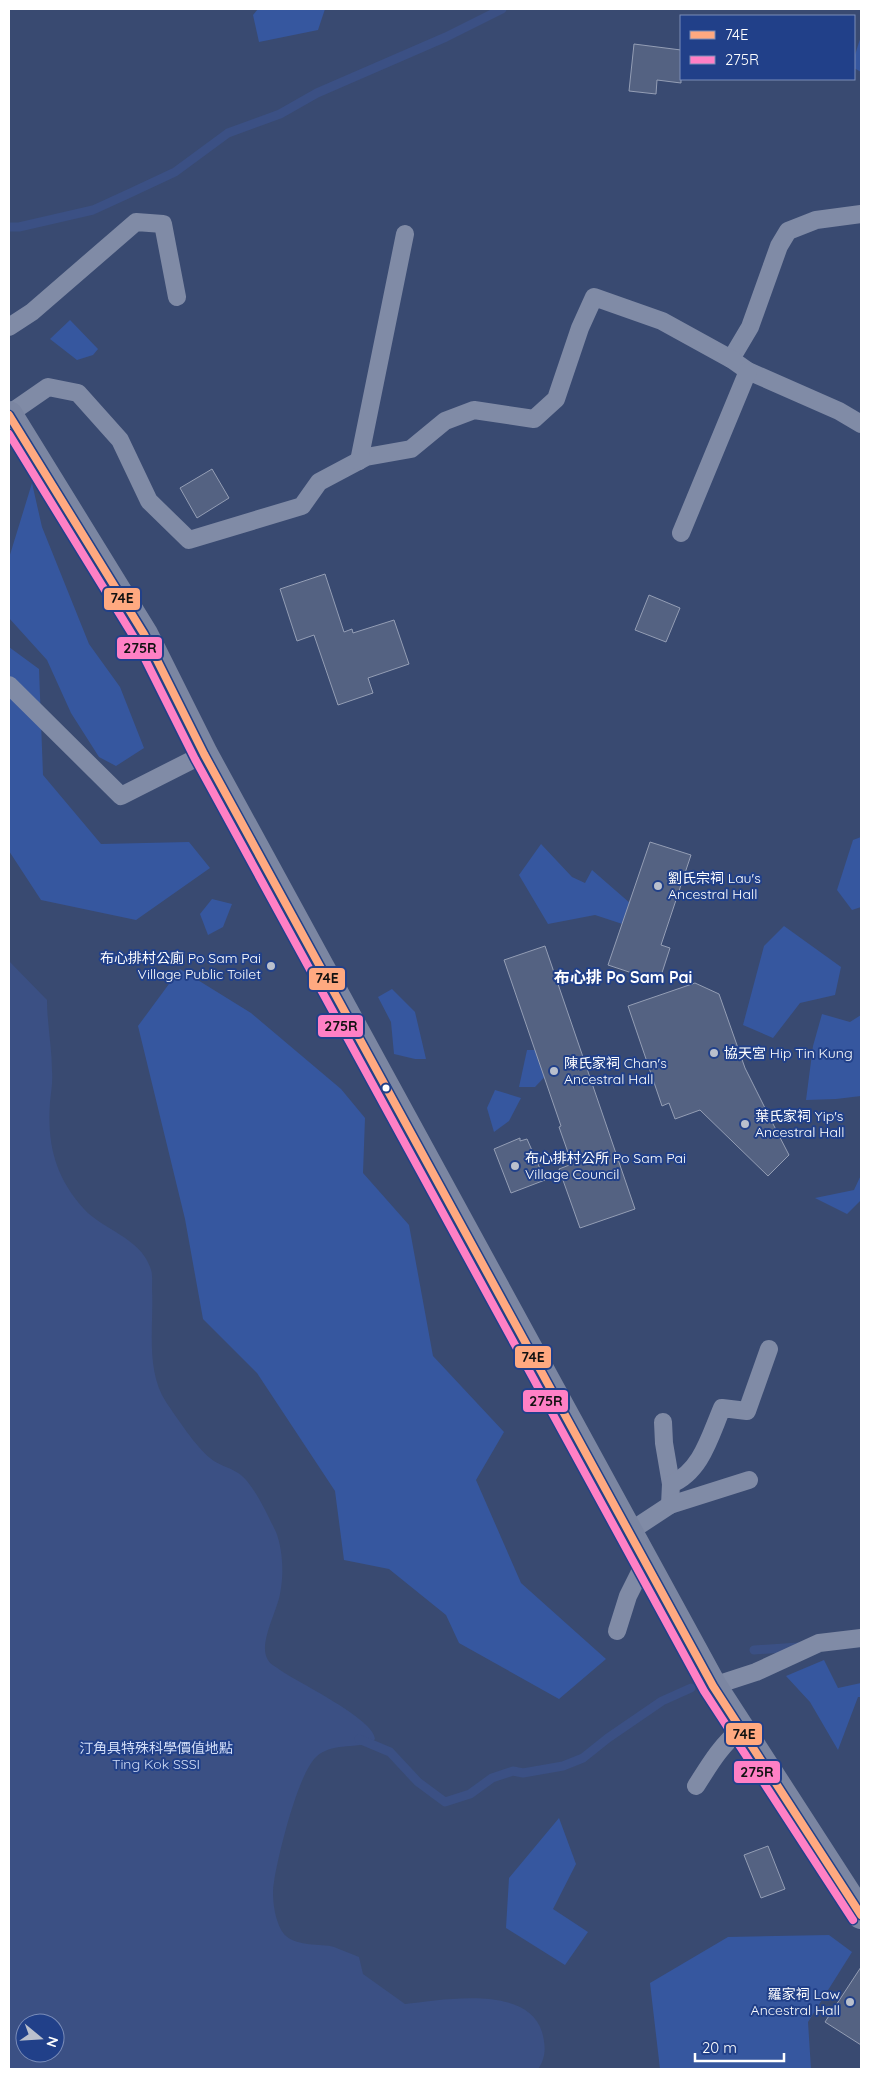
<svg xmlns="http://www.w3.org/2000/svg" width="870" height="2078" font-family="Quicksand,'Noto Sans TC',sans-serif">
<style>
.green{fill:#36579f}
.water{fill:#3b5084;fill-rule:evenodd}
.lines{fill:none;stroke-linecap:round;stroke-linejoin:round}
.stream{stroke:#3b5084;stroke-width:9}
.building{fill:#546282;stroke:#949eb5}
.service{stroke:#808ba6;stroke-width:18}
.secondary{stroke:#7b86a2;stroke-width:28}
.bus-1-casing{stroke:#214089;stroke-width:11}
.bus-2-casing{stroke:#214089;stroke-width:11}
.bus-1{stroke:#ffa980;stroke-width:8}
.bus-2{stroke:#ff80c5;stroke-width:8}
.poi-dot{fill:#bac0cd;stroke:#214089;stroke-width:2}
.bus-dot{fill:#fff;stroke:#214089;stroke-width:2}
.labels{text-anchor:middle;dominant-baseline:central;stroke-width:4;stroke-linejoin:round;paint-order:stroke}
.poi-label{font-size:14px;fill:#fff;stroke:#214089;text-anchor:start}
.park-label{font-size:14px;fill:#d2def8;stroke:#214089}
.quarter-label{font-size:16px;font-weight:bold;fill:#fff;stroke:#214089}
.line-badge{stroke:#214089;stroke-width:2}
.pale-badge-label{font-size:14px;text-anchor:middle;font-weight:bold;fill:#111}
</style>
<rect width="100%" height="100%" fill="#394a71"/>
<g class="green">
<polygon points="258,9 325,9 318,30 259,42 253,15"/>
<polygon points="861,36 861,72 854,68 854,58"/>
<polygon points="70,320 98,349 93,355 77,360 50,339"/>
<polygon points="32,483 42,527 89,644 120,687 144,748 116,766 99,757 71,713 47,660 9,618 9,558"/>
<polygon points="9,647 39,669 43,775 101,844 189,842 210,868 136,920 41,900 9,851"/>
<polygon points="861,837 861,907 852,910 837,890 853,840"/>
<polygon points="541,844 572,877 585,883 592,870 654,924 667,929 659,936 595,915 548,924 519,875"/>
<polygon points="212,899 232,904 223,927 208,935 200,914"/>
<polygon points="784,926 841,967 835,995 800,1003 773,1038 743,1025 764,946"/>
<polygon points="180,969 251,1013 341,1089 365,1118 363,1173 409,1225 433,1356 504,1432 476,1480 521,1583 606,1659 559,1699 459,1643 446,1615 389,1569 344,1560 335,1491 257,1373 203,1319 185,1219 138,1026"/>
<polygon points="392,989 415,1012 426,1059 415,1059 394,1054 391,1022 378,997"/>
<polygon points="822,1014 850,1022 861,1015 861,1096 836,1099 806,1100 813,1046"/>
<polygon points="527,1050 552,1050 552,1069 535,1087 519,1087"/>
<polygon points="495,1090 521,1098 509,1121 494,1132 487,1108"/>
<polygon points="861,1175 861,1200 847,1214 815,1198 854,1190"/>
<polygon points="824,1660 838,1688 861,1683 861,1697 858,1697 838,1750 810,1702 786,1676"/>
<polygon points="559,1818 576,1864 553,1909 588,1932 565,1965 506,1928 509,1878"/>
<polygon points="829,1935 852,1952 808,2022 811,2069 660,2069 650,1983 728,1937"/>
</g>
<path class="water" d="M 9,961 L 47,1000 C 47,1024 52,1047 52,1071 C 53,1082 51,1092 50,1102 C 47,1144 55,1177 84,1209 C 102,1229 140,1238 150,1267 C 153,1273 152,1282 152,1289 C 154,1326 145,1369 166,1402 C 177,1418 196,1447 210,1458 C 218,1465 229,1467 238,1473 C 253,1482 268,1516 276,1532 C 283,1550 284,1575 280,1594 C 277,1611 259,1643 267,1658 C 269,1664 275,1666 280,1670 C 299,1683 374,1719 375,1739 L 371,1743 C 354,1748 331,1743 316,1757 C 298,1774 278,1855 274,1882 C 271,1897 275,1926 286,1936 C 299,1947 319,1943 334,1947 C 342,1950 351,1954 359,1957 L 363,1974 L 405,2004 C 442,2000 527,1984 542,2032 C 546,2046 546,2058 538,2069 L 9,2069 ZM 25,2023 L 55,2023 L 55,2053 L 25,2053 Z"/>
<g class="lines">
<g class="stream">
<polyline points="9,227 19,227 93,210 128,194 175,172 228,133 280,114 317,93 446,37 502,9"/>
<polyline points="754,1650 799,1647"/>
<polyline points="359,1739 390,1752 418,1782 445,1802 470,1794 492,1778 513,1771 523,1773 563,1766 583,1758 608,1738 662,1701 691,1688"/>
</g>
</g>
<g class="building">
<polygon points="634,44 681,50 681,83 657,80 656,94 629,91"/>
<polygon points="212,469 229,498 197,518 180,488"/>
<polygon points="325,574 344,632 352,629 353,633 394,620 409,664 368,678 373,693 338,705 314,635 297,641 280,589"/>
<polygon points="649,595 680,608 666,642 635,630"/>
<polygon points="650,842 691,855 661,945 670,948 659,982 608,965"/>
<polygon points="545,946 635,1209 580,1228 559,1169 572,1164 559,1127 561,1126 504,960"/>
<polygon points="695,983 719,994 745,1068 767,1112 762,1112 772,1122 789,1155 768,1176 700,1110 675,1119 669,1103 662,1106 628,1006"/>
<polygon points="520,1138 520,1141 527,1139 545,1180 511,1193 494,1149"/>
<polygon points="768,1846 785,1889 761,1898 744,1855"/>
<polygon points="861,1967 861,2045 825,2022"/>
</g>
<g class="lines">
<g class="service">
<polyline points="9,327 32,312 136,222 163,224 177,297"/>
<polyline points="731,359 750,327 779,246 788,231 816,220 861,214"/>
<polyline points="9,414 48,387 78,393 120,440 149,501 189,540 302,506 319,482 366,457 411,449 445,421 474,410 534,419 556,399 580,328 594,297 662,321 731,359 748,371 839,411 861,424"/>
<polyline points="359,461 405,234"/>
<polyline points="681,533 748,371"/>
<polyline points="9,685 121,796 204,754"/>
<polyline points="663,1422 664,1443 671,1484"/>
<path d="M 670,1505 L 671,1484 C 701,1472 710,1436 722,1408 L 747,1411 L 769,1349"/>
<polyline points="629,1532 670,1505 749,1480"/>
<polyline points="617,1631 628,1596 645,1562"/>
<polyline points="713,1686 756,1672 819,1643 861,1638"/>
<path d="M 696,1786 C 710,1764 721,1745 741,1729"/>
</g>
<polyline class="secondary" points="9,415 144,634 204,754 713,1686 861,1915"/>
<g class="bus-1-casing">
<polyline id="bus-1" points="9,415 144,634 204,754 713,1686 861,1915"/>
</g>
<g class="bus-2-casing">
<polyline id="bus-2" points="9,434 135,639 195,759 704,1691 853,1920"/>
</g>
<use href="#bus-1" class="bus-1"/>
<use href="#bus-2" class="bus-2"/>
</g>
<g class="poi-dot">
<circle cx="658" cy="886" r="5"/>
<circle cx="271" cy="966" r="5"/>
<circle cx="714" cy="1053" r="5"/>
<circle cx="554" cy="1071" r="5"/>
<circle cx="745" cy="1124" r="5"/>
<circle cx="515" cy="1166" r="5"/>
<circle cx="850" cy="2002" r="5"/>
</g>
<circle class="bus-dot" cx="386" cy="1088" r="4.5"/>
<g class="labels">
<g class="poi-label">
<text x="668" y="878">劉氏宗祠 Lau's<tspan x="668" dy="16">Ancestral Hall</tspan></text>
<text x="261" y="958" text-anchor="end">布心排村公廁 Po Sam Pai<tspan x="261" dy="16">Village Public Toilet</tspan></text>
<text x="724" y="1053">協天宮 Hip Tin Kung</text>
<text x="564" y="1063">陳氏家祠 Chan's<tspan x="564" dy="16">Ancestral Hall</tspan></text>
<text x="755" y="1116">葉氏家祠 Yip's<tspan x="755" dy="16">Ancestral Hall</tspan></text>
<text x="525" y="1158">布心排村公所 Po Sam Pai<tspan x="525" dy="16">Village Council</tspan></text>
<text x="840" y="1994" text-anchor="end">羅家祠 Law<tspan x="840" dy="16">Ancestral Hall</tspan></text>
</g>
<g class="park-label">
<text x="156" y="1748">汀角具特殊科學價值地點<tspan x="156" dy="16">Ting Kok SSSI</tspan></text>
</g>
<g class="quarter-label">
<text x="623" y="977">布心排 Po Sam Pai</text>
</g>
</g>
<g class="line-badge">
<rect x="103" y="587" width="38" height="24" rx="5" fill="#ffa980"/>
<rect x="116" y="636" width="47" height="24" rx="5" fill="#ff80c5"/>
<rect x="308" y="967" width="38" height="24" rx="5" fill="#ffa980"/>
<rect x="317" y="1014" width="47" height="24" rx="5" fill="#ff80c5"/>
<rect x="514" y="1345" width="38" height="24" rx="5" fill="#ffa980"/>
<rect x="522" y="1389" width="47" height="24" rx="5" fill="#ff80c5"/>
<rect x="725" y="1722" width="38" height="24" rx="5" fill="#ffa980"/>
<rect x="733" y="1760" width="48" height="24" rx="5" fill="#ff80c5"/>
</g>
<g class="pale-badge-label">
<text x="122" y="603">74E</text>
<text x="140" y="653">275R</text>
<text x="327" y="983">74E</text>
<text x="341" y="1031">275R</text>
<text x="533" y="1362">74E</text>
<text x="546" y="1406">275R</text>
<text x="744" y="1739">74E</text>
<text x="757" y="1777">275R</text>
</g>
<rect width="870" height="2078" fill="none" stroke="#ffffff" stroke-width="20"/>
<rect x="680" y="15" width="175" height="65" fill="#214089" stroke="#7a8cb8"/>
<rect x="690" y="31" width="25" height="8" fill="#ffa980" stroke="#7a8cb8"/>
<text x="725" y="40" font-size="15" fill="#ffffff">74E</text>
<rect x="690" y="56" width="25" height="8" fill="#ff80c5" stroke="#7a8cb8"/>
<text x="725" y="65" font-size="15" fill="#ffffff">275R</text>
<g transform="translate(40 2038) rotate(108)"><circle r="24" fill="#214089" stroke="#7a8cb8"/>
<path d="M0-4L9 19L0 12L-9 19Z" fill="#bac0cd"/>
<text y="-8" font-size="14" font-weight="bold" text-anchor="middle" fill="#ffffff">N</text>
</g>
<path d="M695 2053v8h89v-8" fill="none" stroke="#ffffff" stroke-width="2.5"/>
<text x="702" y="2053" font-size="15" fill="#ffffff" stroke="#214089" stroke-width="4" paint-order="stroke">20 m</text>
</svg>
